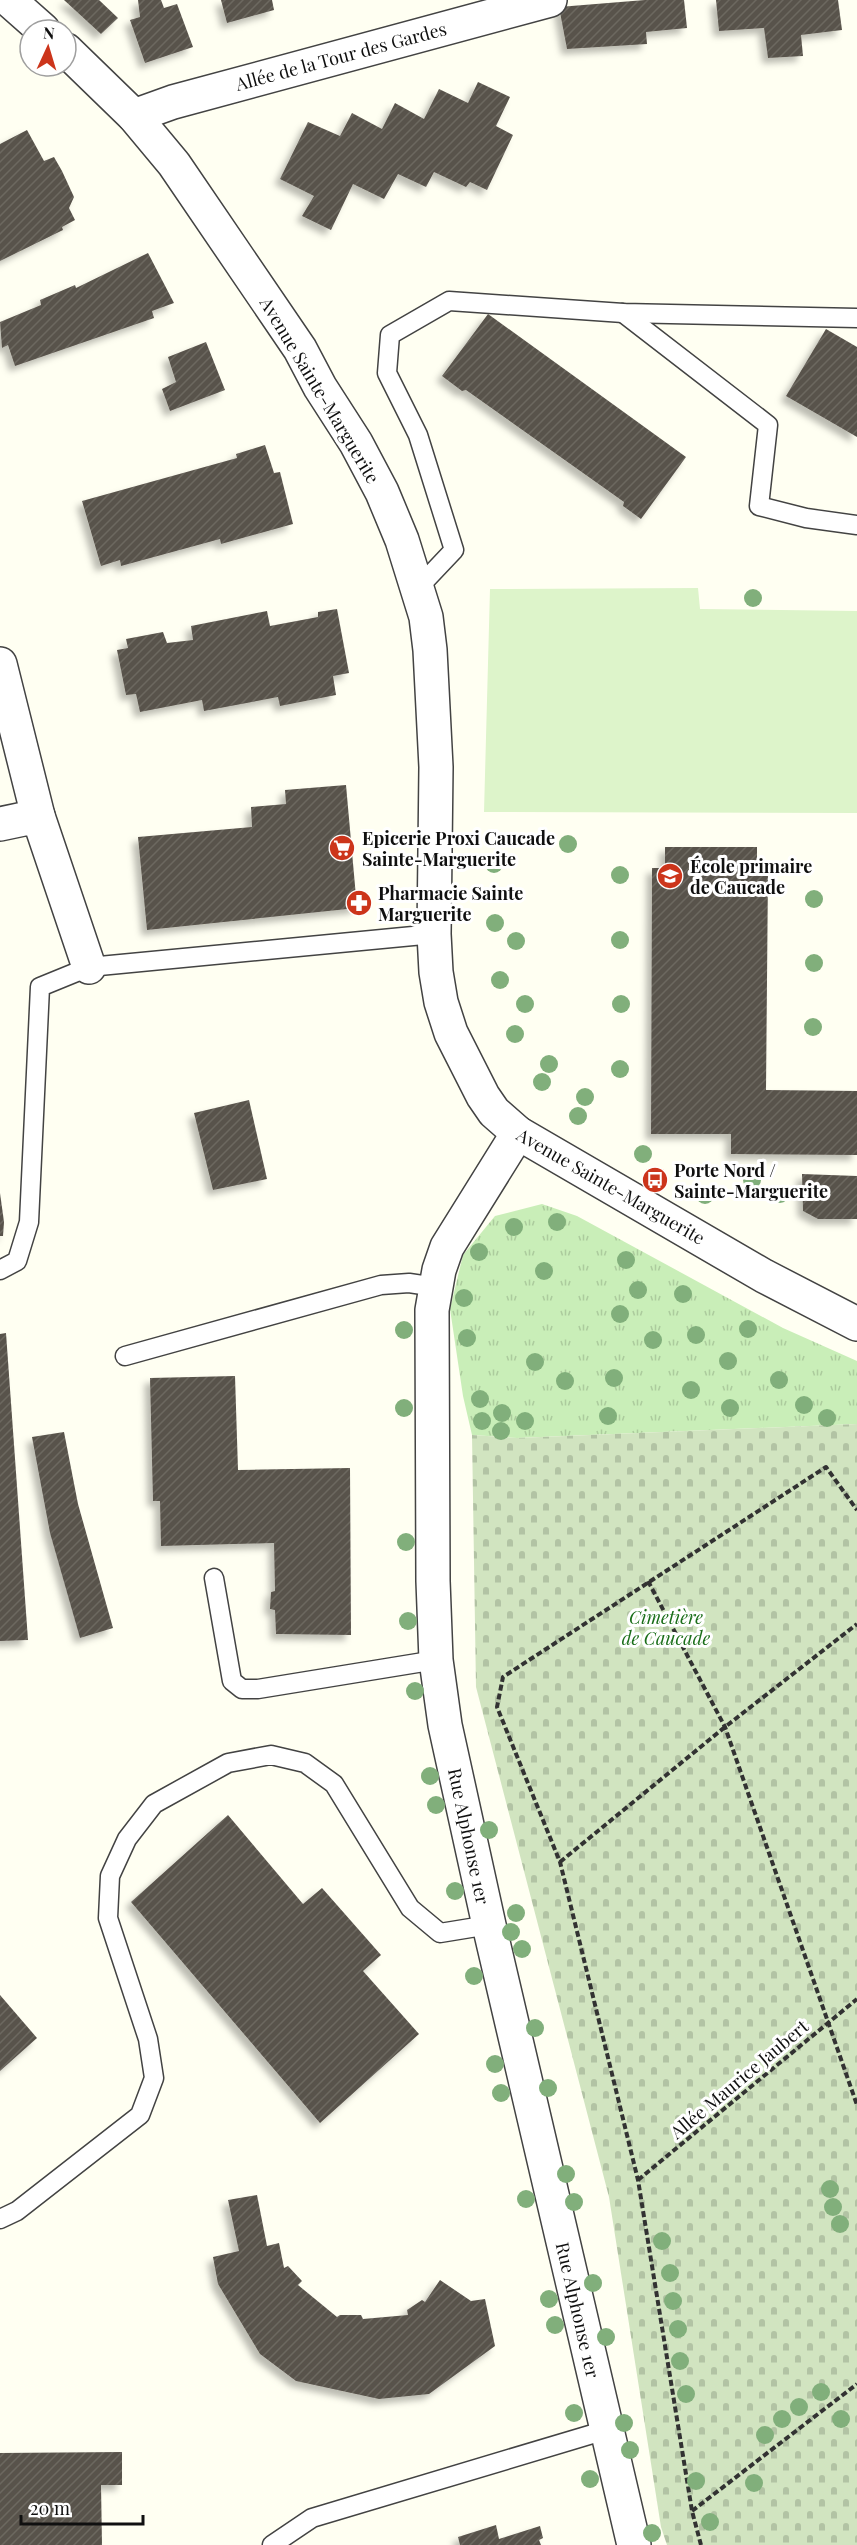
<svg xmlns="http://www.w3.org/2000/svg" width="857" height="2545" font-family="'Playfair Display',serif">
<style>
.grass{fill:url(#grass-tufts)}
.cemetery{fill:url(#cemetery-stones)}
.pitch{fill:#ddf4ca}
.building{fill:url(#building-hatch);filter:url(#shadow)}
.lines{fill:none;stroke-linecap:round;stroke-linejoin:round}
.service-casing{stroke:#434343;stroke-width:21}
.minor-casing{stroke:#434343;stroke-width:36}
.tertiary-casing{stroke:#434343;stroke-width:36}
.path{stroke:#323232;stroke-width:4;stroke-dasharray:6 3;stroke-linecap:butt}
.service{stroke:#fff;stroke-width:18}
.minor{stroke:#fff;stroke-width:33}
.tertiary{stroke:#fff;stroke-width:33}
.tree{fill:#81af7b}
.labels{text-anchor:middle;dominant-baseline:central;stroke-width:6;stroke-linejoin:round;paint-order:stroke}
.street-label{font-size:18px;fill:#101010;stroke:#fff}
.poi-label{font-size:18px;font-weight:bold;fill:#101010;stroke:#fff;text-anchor:start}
.park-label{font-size:18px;font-style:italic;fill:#1a6e19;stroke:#fff}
</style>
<defs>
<pattern id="grass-tufts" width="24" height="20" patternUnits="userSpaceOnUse" patternTransform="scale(1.5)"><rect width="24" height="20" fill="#c9eeb8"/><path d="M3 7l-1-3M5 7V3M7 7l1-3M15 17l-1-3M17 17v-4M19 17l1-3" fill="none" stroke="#accb9d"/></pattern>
<pattern id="cemetery-stones" width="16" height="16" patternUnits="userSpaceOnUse" patternTransform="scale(1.5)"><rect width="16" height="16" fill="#d1e4c0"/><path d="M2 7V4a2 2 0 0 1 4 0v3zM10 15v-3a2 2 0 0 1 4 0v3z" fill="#b2c3a4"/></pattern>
<pattern id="building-hatch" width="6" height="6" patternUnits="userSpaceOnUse" patternTransform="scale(1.5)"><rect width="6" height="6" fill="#59534b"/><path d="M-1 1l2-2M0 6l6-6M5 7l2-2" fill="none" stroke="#6c6761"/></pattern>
<filter id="shadow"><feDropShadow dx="-5.5" dy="5.5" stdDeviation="3" flood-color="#0004"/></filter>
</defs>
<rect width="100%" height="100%" fill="#fffff2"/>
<polygon class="grass" points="542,1204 577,1216 783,1328 857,1361 857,1424 517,1438 472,1435 463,1396 450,1309 463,1255 495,1216"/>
<polygon class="cemetery" points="857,1424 857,2545 667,2545 661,2527 609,2197 476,1687 472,1435 517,1438"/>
<polygon class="pitch" points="698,588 700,609 857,611 857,813 484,812 490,589"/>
<g class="building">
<polygon points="64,0 99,0 118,18 101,34"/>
<polygon points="138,0 161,0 164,8 177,4 193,47 145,63 130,20 140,17"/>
<polygon points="221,0 272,0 274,10 227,23"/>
<polygon points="645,0 684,0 687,28 646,32 647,44 567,49 559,7"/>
<polygon points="716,0 838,0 842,30 801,35 803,56 768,58 764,28 719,31"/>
<polygon points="478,82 510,97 496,126 513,135 487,190 470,182 466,187 434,172 426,187 398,174 384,199 353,184 331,230 302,216 314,196 280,179 308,122 340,136 352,113 382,129 395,103 424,119 439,89 468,103"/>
<polygon points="27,130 44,161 54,157 62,171 74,197 69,208 75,220 62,227 63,230 0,261 0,144"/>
<polygon points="148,253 174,303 152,311 154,318 15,366 8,345 2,348 0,322 41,305 40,300 75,285 76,288"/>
<polygon points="488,314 686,457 641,519 623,506 624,502 466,390 462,391 442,376"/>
<polygon points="826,329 857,347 857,437 786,396"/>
<polygon points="206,342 225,390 170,411 162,389 176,382 168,357"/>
<polygon points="265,445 274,473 280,472 293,524 221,544 220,539 121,566 120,560 101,566 82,501 237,458 236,454"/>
<polygon points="337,609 349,673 333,676 336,695 280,706 278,697 204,711 202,700 140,712 136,694 126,695 117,650 128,648 126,639 163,632 167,643 193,640 191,626 267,611 270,626 318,617 318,612"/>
<polygon points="346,785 357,908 147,930 138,837 252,827 251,807 286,804 285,790"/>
<polygon points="665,847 757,847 757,871 768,871 766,1090 857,1091 857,1155 731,1154 731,1134 651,1134 652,868 665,868"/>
<polygon points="249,1100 267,1179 213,1190 194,1113"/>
<polygon points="802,1174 857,1176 857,1219 818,1219 803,1211"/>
<polygon points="0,1193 4,1222 3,1236 0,1236"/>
<polygon points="6,1333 28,1640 0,1641 0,1334"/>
<polygon points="235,1376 238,1470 350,1468 351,1635 276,1634 275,1610 270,1609 271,1592 275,1591 274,1543 161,1546 160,1501 153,1501 150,1378"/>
<polygon points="64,1432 78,1504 113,1628 80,1638 50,1533 32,1437"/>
<polygon points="228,1815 303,1904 322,1888 381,1955 363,1971 419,2034 320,2123 131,1902"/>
<polygon points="0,1995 37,2038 0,2071"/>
<polygon points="257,2195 267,2246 279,2243 284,2268 288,2266 302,2281 298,2285 337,2317 340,2315 361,2315 363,2319 408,2315 407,2310 422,2300 425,2302 440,2280 471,2301 485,2299 495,2346 429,2394 379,2399 296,2381 260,2354 218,2284 213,2257 239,2251 228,2200"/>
<polygon points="122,2452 122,2485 101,2485 102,2545 0,2545 0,2453"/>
<polygon points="496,2525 499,2539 540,2526 543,2538 539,2540 541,2545 460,2545 458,2537"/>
</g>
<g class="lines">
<g class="service-casing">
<g id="service">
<polyline points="623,313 768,425 759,506 806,518 857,525"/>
<polyline points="418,588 454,550 418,435 387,373 390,335 449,301 623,313 857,318"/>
<polyline points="0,1270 17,1261 29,1222 40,987 89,967 434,934"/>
<polyline points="125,1356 381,1285 409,1283 436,1287"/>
<polyline points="214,1578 232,1681 242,1689 258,1689 436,1660"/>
<polyline points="0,2219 17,2211 140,2115 154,2078 148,2039 108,1918 110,1876 127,1839 154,1804 228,1763 271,1755 305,1763 334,1784 410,1908 440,1933 489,1925"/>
<polyline points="272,2545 312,2518 606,2430"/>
</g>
</g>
<g class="minor-casing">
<g id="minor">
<polyline points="134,116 173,102 550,0"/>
<polyline points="0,664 38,816"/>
<polyline points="0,824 38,816 89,967"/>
<polyline points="518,1133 447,1247 439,1270 432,1310 433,1581 436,1660 445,1725 489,1925 634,2545"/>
</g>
</g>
<g class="tertiary-casing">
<g id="tertiary">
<polyline points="9,0 43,30"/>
<polyline points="66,50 134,116 174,164 300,349 320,387 356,443 382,492 402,540 426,617 430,650 436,767 434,934 436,972 441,1002 451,1033 483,1096 494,1112 518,1133 764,1276 857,1324"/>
</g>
</g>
<g class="path">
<polyline points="648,1581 725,1727 857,2105"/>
<polyline points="560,1862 725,1727 857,1624"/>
<polyline points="638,2180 857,1999"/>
<polyline points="692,2511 857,2384"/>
<polyline points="701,2545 692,2511 638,2180 560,1862 497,1707 503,1677 826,1467 857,1510"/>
</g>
<use href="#service" class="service"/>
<use href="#minor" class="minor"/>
<use href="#tertiary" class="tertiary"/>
</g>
<g class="tree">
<circle cx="753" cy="598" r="9"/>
<circle cx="568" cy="844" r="9"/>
<circle cx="494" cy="864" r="9"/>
<circle cx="620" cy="875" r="9"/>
<circle cx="814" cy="899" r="9"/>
<circle cx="495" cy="923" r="9"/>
<circle cx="620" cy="940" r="9"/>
<circle cx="516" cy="941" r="9"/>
<circle cx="814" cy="963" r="9"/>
<circle cx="500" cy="980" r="9"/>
<circle cx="525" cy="1004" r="9"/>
<circle cx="621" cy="1004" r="9"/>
<circle cx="813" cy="1027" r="9"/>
<circle cx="515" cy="1034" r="9"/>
<circle cx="549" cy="1064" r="9"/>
<circle cx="620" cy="1069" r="9"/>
<circle cx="542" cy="1082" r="9"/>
<circle cx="585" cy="1097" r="9"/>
<circle cx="578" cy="1116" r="9"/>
<circle cx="643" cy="1154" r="9"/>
<circle cx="752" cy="1180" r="9"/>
<circle cx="780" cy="1194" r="9"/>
<circle cx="705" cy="1195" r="9"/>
<circle cx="557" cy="1222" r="9"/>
<circle cx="514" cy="1227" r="9"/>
<circle cx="479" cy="1252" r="9"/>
<circle cx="626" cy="1260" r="9"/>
<circle cx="544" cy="1271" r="9"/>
<circle cx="638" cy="1290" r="9"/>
<circle cx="683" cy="1294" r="9"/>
<circle cx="464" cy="1298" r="9"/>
<circle cx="620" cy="1314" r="9"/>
<circle cx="748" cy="1329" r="9"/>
<circle cx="404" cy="1330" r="9"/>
<circle cx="696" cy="1335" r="9"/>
<circle cx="467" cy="1338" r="9"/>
<circle cx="653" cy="1340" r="9"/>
<circle cx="728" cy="1361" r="9"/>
<circle cx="535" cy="1362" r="9"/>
<circle cx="614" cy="1378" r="9"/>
<circle cx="779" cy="1380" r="9"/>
<circle cx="565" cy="1381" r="9"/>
<circle cx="691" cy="1390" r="9"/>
<circle cx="480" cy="1399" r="9"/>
<circle cx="804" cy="1405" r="9"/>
<circle cx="404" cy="1408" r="9"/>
<circle cx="730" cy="1408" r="9"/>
<circle cx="502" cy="1413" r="9"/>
<circle cx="608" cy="1416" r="9"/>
<circle cx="827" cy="1418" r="9"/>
<circle cx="482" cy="1421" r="9"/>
<circle cx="525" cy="1421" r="9"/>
<circle cx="501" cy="1431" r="9"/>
<circle cx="406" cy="1542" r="9"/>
<circle cx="408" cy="1621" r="9"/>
<circle cx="415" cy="1691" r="9"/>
<circle cx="430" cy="1776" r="9"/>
<circle cx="436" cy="1805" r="9"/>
<circle cx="489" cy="1830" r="9"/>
<circle cx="455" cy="1891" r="9"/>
<circle cx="516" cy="1913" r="9"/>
<circle cx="511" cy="1932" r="9"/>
<circle cx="522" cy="1949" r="9"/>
<circle cx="474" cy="1976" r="9"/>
<circle cx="535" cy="2028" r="9"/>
<circle cx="495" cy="2064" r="9"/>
<circle cx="548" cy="2088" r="9"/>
<circle cx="501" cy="2093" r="9"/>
<circle cx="566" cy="2174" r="9"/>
<circle cx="830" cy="2189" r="9"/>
<circle cx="526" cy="2199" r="9"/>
<circle cx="574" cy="2202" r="9"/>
<circle cx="833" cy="2207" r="9"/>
<circle cx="840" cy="2224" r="9"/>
<circle cx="662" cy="2241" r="9"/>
<circle cx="670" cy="2273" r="9"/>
<circle cx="593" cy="2283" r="9"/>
<circle cx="549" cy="2299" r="9"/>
<circle cx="673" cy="2301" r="9"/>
<circle cx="555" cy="2325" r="9"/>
<circle cx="678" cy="2329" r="9"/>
<circle cx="606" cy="2337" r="9"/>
<circle cx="680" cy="2361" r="9"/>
<circle cx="821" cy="2392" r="9"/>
<circle cx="686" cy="2394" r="9"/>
<circle cx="799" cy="2407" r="9"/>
<circle cx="574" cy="2413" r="9"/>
<circle cx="782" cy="2419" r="9"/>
<circle cx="841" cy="2419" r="9"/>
<circle cx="624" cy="2423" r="9"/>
<circle cx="765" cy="2435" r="9"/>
<circle cx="630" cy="2450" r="9"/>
<circle cx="590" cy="2479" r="9"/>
<circle cx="696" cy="2481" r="9"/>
<circle cx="754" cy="2483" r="9"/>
<circle cx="710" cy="2522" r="9"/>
<circle cx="652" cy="2533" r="9"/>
</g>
<defs>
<g id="supermarket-disc" transform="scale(1.35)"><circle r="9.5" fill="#cc351b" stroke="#fff"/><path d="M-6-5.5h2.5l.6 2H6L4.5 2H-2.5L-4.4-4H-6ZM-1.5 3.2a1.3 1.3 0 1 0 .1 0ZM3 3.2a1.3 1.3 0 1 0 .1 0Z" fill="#fff"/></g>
<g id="school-disc" transform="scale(1.35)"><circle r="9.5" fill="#cc351b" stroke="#fff"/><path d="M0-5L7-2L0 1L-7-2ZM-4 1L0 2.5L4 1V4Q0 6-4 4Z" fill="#fff"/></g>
<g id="pharmacy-disc" transform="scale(1.35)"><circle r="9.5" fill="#cc351b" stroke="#fff"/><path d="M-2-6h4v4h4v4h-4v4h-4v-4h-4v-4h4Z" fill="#fff"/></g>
<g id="bus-disc" transform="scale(1.35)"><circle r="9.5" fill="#cc351b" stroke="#fff"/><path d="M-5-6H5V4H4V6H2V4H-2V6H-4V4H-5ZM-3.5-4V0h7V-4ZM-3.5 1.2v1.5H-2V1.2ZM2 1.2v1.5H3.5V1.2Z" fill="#fff"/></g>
</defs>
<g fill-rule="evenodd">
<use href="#supermarket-disc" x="342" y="848"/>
<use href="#school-disc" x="670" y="876"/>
<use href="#pharmacy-disc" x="359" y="903"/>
<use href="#bus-disc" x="655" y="1180"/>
</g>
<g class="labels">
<g class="street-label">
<text transform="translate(341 56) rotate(-15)">Allée de la Tour des Gardes</text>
<text transform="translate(320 390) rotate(59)">Avenue Sainte-Marguerite</text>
<text transform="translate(611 1186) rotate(30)">Avenue Sainte-Marguerite</text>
<text transform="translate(469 1836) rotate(78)">Rue Alphonse 1er</text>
<text transform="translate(739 2079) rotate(-40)">Allée Maurice Jaubert</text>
<text transform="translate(578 2310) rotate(77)">Rue Alphonse 1er</text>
</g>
<g class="poi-label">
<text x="362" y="838">Epicerie Proxi Caucade<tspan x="362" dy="21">Sainte-Marguerite</tspan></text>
<text x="690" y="866">École primaire<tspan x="690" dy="21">de Caucade</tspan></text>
<text x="378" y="893">Pharmacie Sainte<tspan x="378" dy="21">Marguerite</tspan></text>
<text x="674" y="1170">Porte Nord /<tspan x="674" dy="21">Sainte-Marguerite</tspan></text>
</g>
<g class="park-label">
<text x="666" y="1617">Cimetière<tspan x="666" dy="21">de Caucade</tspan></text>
</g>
</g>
<g transform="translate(48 48) rotate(4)"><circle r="28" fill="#ffffff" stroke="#9f9f9f" stroke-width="1.5"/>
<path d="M0-4.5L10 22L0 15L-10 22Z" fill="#cc351b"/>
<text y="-9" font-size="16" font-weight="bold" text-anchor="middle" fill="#101010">N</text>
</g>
<path d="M21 2515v9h122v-9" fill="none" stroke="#101010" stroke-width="3"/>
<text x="30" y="2515" font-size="18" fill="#101010" stroke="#ffffff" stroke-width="4.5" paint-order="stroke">20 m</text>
</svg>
